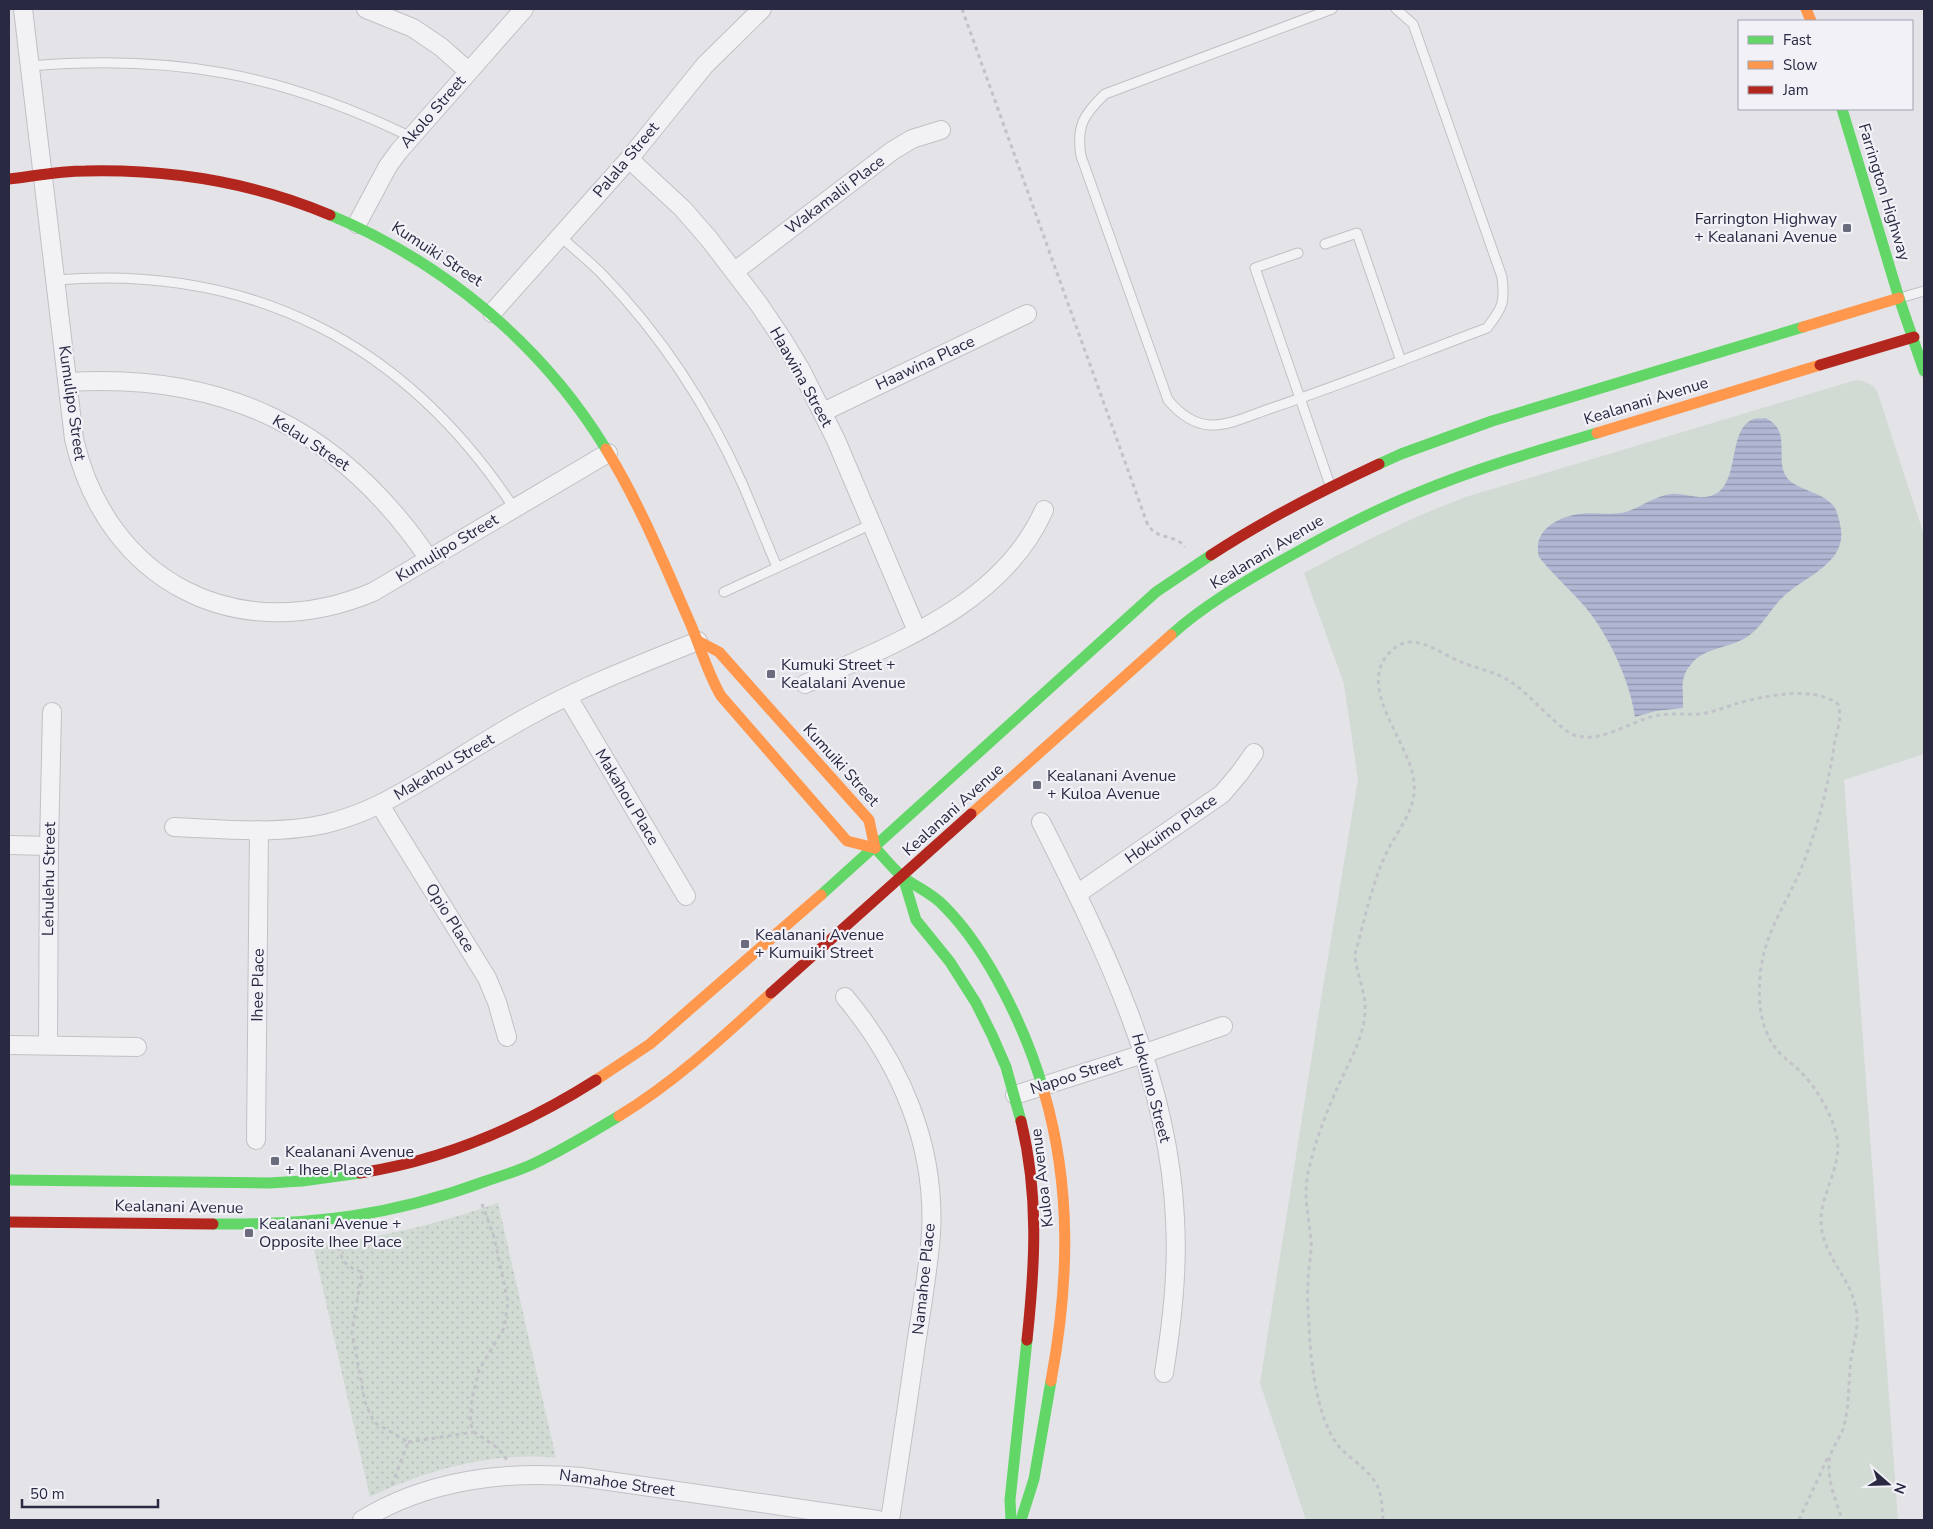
<svg xmlns="http://www.w3.org/2000/svg" width="1933" height="1529" font-family="'Nunito Sans',sans-serif">
<style>
.green{fill:#d1dbd4}
.park{fill:url(#park-dots)}
.water{fill:url(#water-rules)}
.lines{fill:none;stroke-linecap:round;stroke-linejoin:round}
.lane-casing{stroke:#c0c0c6;stroke-width:11}
.street-casing{stroke:#c0c0c6;stroke-width:20}
.path{stroke:#c2c2c8;stroke-width:3;stroke-dasharray:4 4;stroke-linecap:butt}
.lane{stroke:#f2f2f5;stroke-width:9}
.street{stroke:#f2f2f5;stroke-width:18}
.fast{stroke:#63d668;stroke-width:11}
.slow{stroke:#ff974d;stroke-width:11}
.jam{stroke:#b3261e;stroke-width:11}
.poi-dot{fill:#6a6b7c;stroke:#f1f1f7;stroke-width:2}
.labels{text-anchor:middle;dominant-baseline:central;stroke-width:4.5;stroke-linejoin:round;paint-order:stroke}
.street-label{font-size:16px;fill:#292a42;stroke:#f1f1f7}
.poi-label{font-size:16px;fill:#292a42;stroke:#f1f1f7;text-anchor:start}
</style>
<defs>
<pattern id="park-dots" width="8" height="8" patternUnits="userSpaceOnUse" patternTransform="scale(1.25)"><rect width="8" height="8" fill="#d1dbd4"/><path d="M2 2h.1M6 6h.1" fill="none" stroke="#b3bcb7" stroke-width="1.8" stroke-linecap="round"/></pattern>
<pattern id="water-rules" width="6" height="5" patternUnits="userSpaceOnUse" patternTransform="scale(1.25)"><rect width="6" height="5" fill="#b1b6d3"/><path d="M0 2.5h6" fill="none" stroke="#9094ad"/></pattern>
</defs>
<rect width="100%" height="100%" fill="#e3e3e8"/>
<path class="green" d="M 1856,380 C 1864,380 1872,384 1877,391 L 1924,535 L 1924,754 L 1844,780 L 1898,1520 L 1306,1520 L 1260,1383 L 1319,1011 L 1358,779 L 1344,684 L 1304,573 C 1357,545 1411,517 1469,496 Z"/>
<path class="park" d="M 498,1203 L 556,1458 C 495,1451 425,1470 370,1497 L 313,1245 C 377,1239 438,1224 498,1203 Z"/>
<path class="water" d="M 1765,418 C 1795,431 1771,464 1790,481 C 1804,492 1825,493 1835,508 C 1838,514 1840,523 1841,530 C 1845,563 1806,576 1785,595 C 1771,607 1763,627 1747,637 C 1730,648 1707,647 1693,662 C 1678,678 1684,689 1683,708 L 1656,711 L 1635,717 C 1630,681 1609,636 1586,608 C 1571,590 1553,575 1539,557 C 1532,531 1557,517 1579,514 C 1593,512 1607,515 1621,513 C 1638,510 1653,496 1671,494 C 1682,493 1694,498 1705,497 C 1744,494 1724,429 1754,419 C 1757,418 1762,419 1765,418 Z"/>
<g class="lines">
<g class="lane-casing">
<g id="lane">
<path d="M 1332,9 L 1105,94 C 1084,114 1076,126 1081,156 L 1168,400 C 1179,413 1192,424 1210,425 C 1230,426 1253,414 1272,408 C 1344,384 1415,355 1487,328 C 1503,307 1505,303 1502,277 L 1413,24 L 1396,9"/>
<path d="M 30,66 C 173,54 282,74 411,137"/>
<path d="M 560,236 C 574,249 589,261 602,274 C 660,334 708,407 742,483 C 754,511 765,539 777,567"/>
<polyline points="1325,244 1357,233 1401,361"/>
<polyline points="1298,253 1255,268 1330,485"/>
<path d="M 56,280 C 253,264 406,344 514,508"/>
<polyline points="1900,298 1924,291"/>
<polyline points="724,592 872,524"/>
</g>
</g>
<g class="street-casing">
<g id="street">
<path d="M 23,9 L 74,439 C 107,582 238,649 373,592 L 608,453"/>
<polyline points="366,9 413,28 441,47 468,71"/>
<polyline points="629,159 683,209 709,239 758,303 781,337 801,370 836,440 917,631"/>
<polyline points="357,224 388,166 399,151 524,9"/>
<polyline points="735,271 892,151 912,139 941,130"/>
<polyline points="492,313 629,159 705,65 762,9"/>
<path d="M 68,382 C 224,372 341,429 429,559"/>
<polyline points="823,412 1027,314"/>
<path d="M 805,684 C 893,644 1002,605 1044,510"/>
<polyline points="568,697 686,896"/>
<polyline points="380,805 487,978 497,1002 507,1037"/>
<path d="M 1041,822 C 1104,947 1169,1077 1175,1219 C 1178,1271 1172,1322 1164,1373"/>
<path d="M 174,827 C 223,829 276,835 325,824 C 366,814 393,798 428,777 C 461,757 494,735 529,716 C 583,686 641,664 698,641"/>
<polyline points="9,845 49,846"/>
<polyline points="1077,894 1222,794 1239,774 1254,753"/>
<path d="M 845,997 C 901,1064 936,1146 931,1234 C 928,1271 922,1307 916,1344 C 908,1402 899,1461 890,1520"/>
<polyline points="9,1045 137,1047"/>
<polyline points="48,1045 49,846 52,712"/>
<polyline points="1015,1095 1143,1054 1223,1026"/>
<polyline points="256,1140 259,830"/>
<path d="M 362,1520 C 427,1480 506,1470 581,1477 L 878,1520"/>
</g>
</g>
<g class="path">
<path d="M 962,9 L 1147,523 C 1157,542 1173,532 1185,547"/>
<polyline points="482,1204 494,1237 508,1302 504,1328 479,1370 472,1399 470,1423 474,1432 498,1448 507,1460"/>
<path d="M 337,1239 C 341,1258 342,1266 362,1272 L 352,1332 L 365,1402 L 374,1422 L 408,1442 L 392,1485"/>
<polyline points="408,1442 474,1432"/>
<path d="M 1383,1520 C 1381,1489 1380,1482 1356,1462 C 1349,1456 1342,1451 1337,1444 C 1316,1415 1310,1358 1309,1323 C 1308,1310 1307,1295 1308,1282 C 1308,1268 1312,1254 1311,1240 C 1309,1217 1303,1197 1308,1173 C 1315,1141 1327,1110 1341,1080 C 1351,1058 1363,1038 1365,1013 C 1367,994 1356,974 1355,954 C 1364,922 1371,887 1385,856 C 1396,831 1417,811 1414,782 C 1410,742 1356,689 1389,653 C 1395,647 1402,642 1410,642 C 1429,642 1443,655 1459,661 C 1480,670 1500,672 1518,687 C 1534,699 1561,732 1577,736 C 1602,742 1628,723 1651,717 C 1667,712 1683,715 1700,714 C 1712,712 1724,708 1735,704 C 1764,696 1813,685 1838,704 C 1843,719 1836,731 1834,746 C 1828,787 1818,826 1803,864 C 1791,895 1770,924 1763,957 C 1757,985 1757,1022 1774,1046 C 1781,1056 1790,1062 1799,1070 C 1817,1088 1832,1114 1837,1138 C 1842,1166 1822,1191 1821,1219 C 1820,1256 1855,1280 1857,1316 C 1858,1331 1853,1345 1851,1359 C 1848,1382 1850,1407 1843,1429 C 1838,1442 1829,1451 1829,1465 C 1828,1483 1837,1503 1842,1520"/>
<polyline points="1799,1520 1828,1457"/>
</g>
<use href="#lane" class="lane"/>
<use href="#street" class="street"/>
<g class="fast">
<polyline points="1842,109 1899,298 1924,371"/>
<path d="M 330,215 C 443,262 542,344 606,449"/>
<polyline points="1379,464 1401,454 1492,421 1803,327"/>
<path d="M 1171,635 C 1203,606 1244,582 1281,561 C 1325,536 1370,512 1417,493 C 1475,469 1536,451 1597,433"/>
<path d="M 875,848 C 885,858 893,869 904,878 C 918,888 933,894 944,906 C 989,951 1027,1032 1044,1092"/>
<polyline points="903,877 916,920 950,962 976,1003 992,1035 1006,1067 1021,1121"/>
<polyline points="821,895 1156,592 1211,555"/>
<polyline points="9,1180 269,1183 302,1181 360,1173"/>
<path d="M 213,1224 C 313,1225 392,1216 486,1181 C 501,1176 518,1171 533,1164 C 563,1150 591,1133 619,1116"/>
<polyline points="1011,1520 1010,1500 1027,1340"/>
<polyline points="1021,1520 1034,1479 1051,1381"/>
</g>
<g class="slow">
<polyline points="1806,9 1811,21"/>
<polyline points="1803,327 1899,298"/>
<polyline points="1597,433 1820,365"/>
<path d="M 606,449 C 640,504 665,566 691,625 C 701,649 708,674 721,696 L 847,841 L 875,848"/>
<polyline points="698,641 719,652 869,820 875,848"/>
<polyline points="971,814 1171,635"/>
<polyline points="596,1080 650,1044 821,895"/>
<path d="M 1044,1092 C 1072,1188 1069,1284 1051,1381"/>
<path d="M 619,1116 C 675,1082 723,1037 771,993"/>
</g>
<g class="jam">
<path d="M 9,179 C 34,176 60,171 85,171 C 169,169 252,182 330,215"/>
<polyline points="1820,365 1914,337"/>
<path d="M 1211,555 C 1264,520 1321,491 1379,464"/>
<polyline points="771,993 971,814"/>
<path d="M 1021,1121 C 1039,1195 1035,1265 1027,1340"/>
<path d="M 360,1173 C 444,1160 525,1125 596,1080"/>
<polyline points="9,1222 213,1224"/>
</g>
</g>
<g class="poi-dot">
<rect x="1842" y="223" width="10" height="10" rx="2.5"/>
<rect x="766" y="669" width="10" height="10" rx="2.5"/>
<rect x="1032" y="780" width="10" height="10" rx="2.5"/>
<rect x="740" y="939" width="10" height="10" rx="2.5"/>
<rect x="270" y="1156" width="10" height="10" rx="2.5"/>
<rect x="244" y="1228" width="10" height="10" rx="2.5"/>
</g>
<g class="labels">
<g class="street-label">
<text transform="translate(433 112) rotate(-49)">Akolo Street</text>
<text transform="translate(626 160) rotate(-50)">Palala Street</text>
<text transform="translate(1884 192) rotate(73)">Farrington Highway</text>
<text transform="translate(835 195) rotate(-37)">Wakamalii Place</text>
<text transform="translate(437 254) rotate(33)">Kumuiki Street</text>
<text transform="translate(925 363) rotate(-25)">Haawina Place</text>
<text transform="translate(801 377) rotate(61)">Haawina Street</text>
<text transform="translate(1646 401) rotate(-17)">Kealanani Avenue</text>
<text transform="translate(72 403) rotate(82)">Kumulipo Street</text>
<text transform="translate(311 443) rotate(33)">Kelau Street</text>
<text transform="translate(447 548) rotate(-31)">Kumulipo Street</text>
<text transform="translate(1267 552) rotate(-31)">Kealanani Avenue</text>
<text transform="translate(841 765) rotate(48)">Kumuiki Street</text>
<text transform="translate(444 767) rotate(-31)">Makahou Street</text>
<text transform="translate(627 797) rotate(59)">Makahou Place</text>
<text transform="translate(953 810) rotate(-42)">Kealanani Avenue</text>
<text transform="translate(1171 829) rotate(-35)">Hokuimo Place</text>
<text transform="translate(49 879) rotate(-89)">Lehulehu Street</text>
<text transform="translate(450 918) rotate(58)">Opio Place</text>
<text transform="translate(258 985) rotate(-89)">Ihee Place</text>
<text transform="translate(1076 1075) rotate(-18)">Napoo Street</text>
<text transform="translate(1151 1088) rotate(75)">Hokuimo Street</text>
<text transform="translate(1042 1178) rotate(-97)">Kuloa Avenue</text>
<text transform="translate(179 1207) rotate(1)">Kealanani Avenue</text>
<text transform="translate(924 1279) rotate(-84)">Namahoe Place</text>
<text transform="translate(617 1483) rotate(8)">Namahoe Street</text>
</g>
<g class="poi-label">
<text x="1837" y="219" text-anchor="end">Farrington Highway<tspan x="1837" dy="18">+ Kealanani Avenue</tspan></text>
<text x="781" y="665">Kumuki Street +<tspan x="781" dy="18">Kealalani Avenue</tspan></text>
<text x="1047" y="776">Kealanani Avenue<tspan x="1047" dy="18">+ Kuloa Avenue</tspan></text>
<text x="755" y="935">Kealanani Avenue<tspan x="755" dy="18">+ Kumuiki Street</tspan></text>
<text x="285" y="1152">Kealanani Avenue<tspan x="285" dy="18">+ Ihee Place</tspan></text>
<text x="259" y="1224">Kealanani Avenue +<tspan x="259" dy="18">Opposite Ihee Place</tspan></text>
</g>
</g>
<rect width="1933" height="1529" fill="none" stroke="#292a42" stroke-width="20"/>
<rect x="1738" y="20" width="175" height="90" fill="#f1f1f7" stroke="#a1a1af"/>
<rect x="1748" y="36" width="25" height="8" fill="#63d668" stroke="#a1a1af"/>
<text x="1783" y="45" font-size="15" fill="#292a42">Fast</text>
<rect x="1748" y="61" width="25" height="8" fill="#ff974d" stroke="#a1a1af"/>
<text x="1783" y="70" font-size="15" fill="#292a42">Slow</text>
<rect x="1748" y="86" width="25" height="8" fill="#b3261e" stroke="#a1a1af"/>
<text x="1783" y="95" font-size="15" fill="#292a42">Jam</text>
<g transform="translate(1888 1484) rotate(110)" stroke="#f1f1f7" stroke-width="4" paint-order="stroke">
<path d="M0-4L9 19L0 12L-9 19Z" fill="#292a42"/>
<text y="-8" font-size="14" font-weight="bold" text-anchor="middle" fill="#292a42">N</text>
</g>
<path d="M22 1499v8h136v-8" fill="none" stroke="#292a42" stroke-width="2.5"/>
<text x="30" y="1499" font-size="15" fill="#292a42" stroke="#f1f1f7" stroke-width="4" paint-order="stroke">50 m</text>
</svg>
